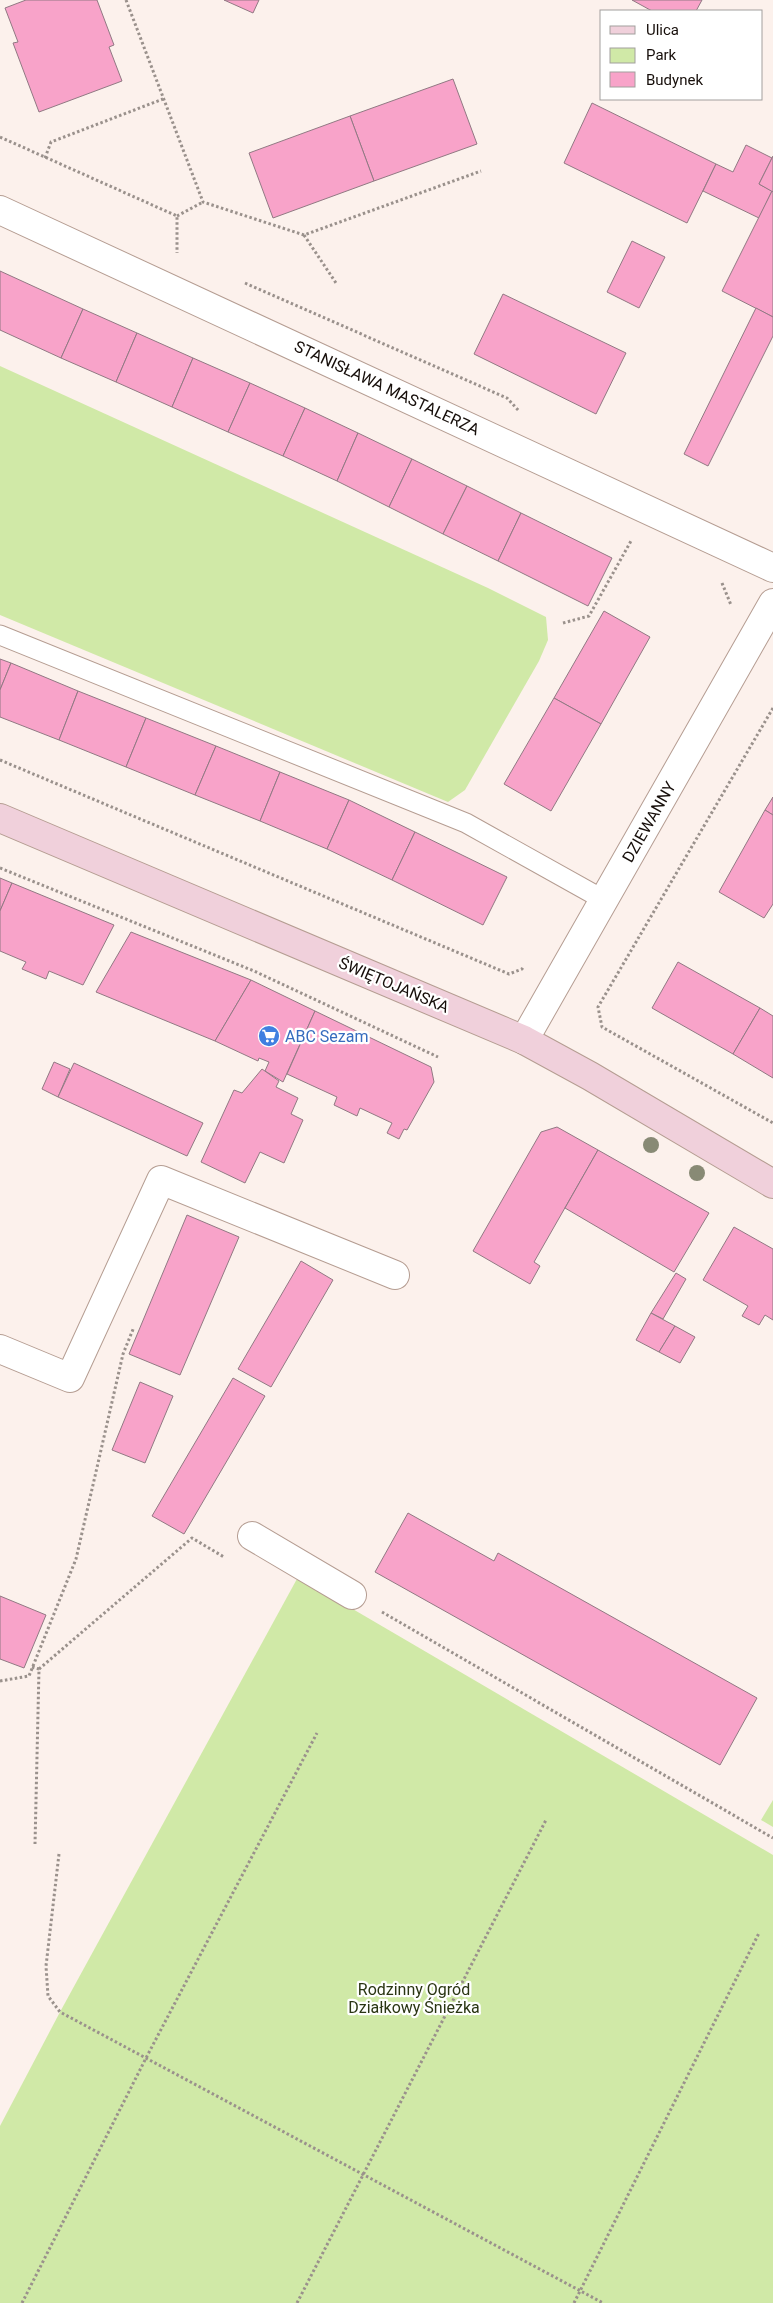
<svg xmlns="http://www.w3.org/2000/svg" width="773" height="2303" font-family="Roboto,sans-serif">
<style>
.green{fill:#d0e9a7}
.building{fill:#f8a3c9;stroke:#917983}
.lines{fill:none;stroke-linecap:round;stroke-linejoin:round}
.lane-casing{stroke:#b59d92;stroke-width:21}
.street-casing{stroke:#b59d92;stroke-width:30}
.secondary-casing{stroke:#b59d92;stroke-width:30}
.path{stroke:#9a918c;stroke-width:3;stroke-dasharray:2.5 2.5;stroke-linecap:butt}
.lane{stroke:#fff;stroke-width:19}
.street{stroke:#fff;stroke-width:28}
.secondary{stroke:#f0d0db;stroke-width:28}
.tree{fill:#888a75}
.labels{text-anchor:middle;dominant-baseline:central;stroke-width:4.5;stroke-linejoin:round;paint-order:stroke}
.street-label{font-size:16px;fill:#160e0a;stroke:#fff}
.shop-label{font-size:16px;fill:#366cbe;stroke:#fff;text-anchor:start}
.park-label{font-size:16px;fill:#2a3513;stroke:#fff}
</style>
<rect width="100%" height="100%" fill="#fcf1ec"/>
<g class="green">
<polygon points="0,366 488,588 546,617 548,640 539,661 465,790 448,802 0,615"/>
<polygon points="298,1577 773,1855 773,2303 0,2303 0,2126 60,2012"/>
<polygon points="773,1800 773,1827 761,1820"/>
</g>
<g class="building">
<polygon points="26,0 97,0 114,45 109,47 122,81 39,112 13,43 18,42 5,8"/>
<polygon points="224,0 259,0 253,13"/>
<polygon points="632,0 702,0 696,11 652,11"/>
<polygon points="453,79 477,144 374,181 350,116"/>
<polygon points="592,103 716,164 687,223 564,163"/>
<polygon points="350,116 374,181 273,218 249,153"/>
<polygon points="746,145 772,158 759,184 772,191 759,218 703,191 716,164 733,172"/>
<polygon points="773,156 773,192 759,184"/>
<polygon points="772,191 773,192 773,317 722,291"/>
<polygon points="632,241 665,257 639,308 607,292"/>
<polygon points="0,271 83,309 61,358 0,330"/>
<polygon points="503,294 626,353 596,414 474,354"/>
<polygon points="756,308 773,317 773,336 708,466 684,454"/>
<polygon points="83,309 137,333 116,382 61,358"/>
<polygon points="137,333 193,358 172,407 116,382"/>
<polygon points="193,358 250,383 228,432 172,407"/>
<polygon points="250,383 305,408 283,456 228,432"/>
<polygon points="305,408 358,433 337,481 283,456"/>
<polygon points="358,433 412,459 389,507 337,481"/>
<polygon points="412,459 467,486 443,534 389,507"/>
<polygon points="467,486 521,513 498,561 443,534"/>
<polygon points="521,513 612,558 588,606 498,561"/>
<polygon points="604,611 650,637 601,724 554,698"/>
<polygon points="0,659 11,663 0,690"/>
<polygon points="11,663 78,691 59,740 0,717 0,690"/>
<polygon points="78,691 146,718 126,767 59,740"/>
<polygon points="554,698 601,724 551,811 504,784"/>
<polygon points="146,718 216,746 195,795 126,767"/>
<polygon points="216,746 280,772 260,821 195,795"/>
<polygon points="280,772 349,800 327,849 260,821"/>
<polygon points="773,797 773,815 765,810"/>
<polygon points="349,800 415,832 392,880 327,849"/>
<polygon points="765,810 773,815 773,904 764,918 719,892"/>
<polygon points="415,832 507,877 483,925 392,880"/>
<polygon points="0,878 12,883 0,911"/>
<polygon points="12,883 114,925 83,985 49,971 46,979 22,969 26,962 0,951 0,911"/>
<polygon points="131,932 251,980 215,1041 96,992"/>
<polygon points="678,962 760,1008 733,1054 652,1008"/>
<polygon points="251,980 315,1011 283,1082 265,1071 269,1062 259,1058 258,1061 215,1041"/>
<polygon points="760,1008 773,1016 773,1078 733,1054"/>
<polygon points="315,1011 431,1067 434,1082 407,1130 404,1129 399,1139 387,1133 392,1123 360,1108 357,1116 334,1105 337,1097 287,1074"/>
<polygon points="54,1062 70,1069 58,1097 42,1089"/>
<polygon points="74,1063 203,1123 187,1156 58,1097"/>
<polygon points="262,1069 279,1081 276,1087 298,1098 291,1114 303,1120 284,1163 260,1152 245,1183 201,1162 234,1090 242,1093"/>
<polygon points="557,1127 598,1150 534,1262 540,1266 530,1284 473,1251 541,1132"/>
<polygon points="598,1150 709,1213 674,1272 565,1208"/>
<polygon points="187,1215 239,1237 180,1375 129,1354"/>
<polygon points="734,1227 773,1249 773,1320 765,1315 759,1325 742,1316 748,1306 703,1280"/>
<polygon points="301,1261 333,1280 271,1387 238,1369"/>
<polygon points="676,1273 686,1279 663,1319 651,1313"/>
<polygon points="651,1313 675,1326 659,1352 636,1340"/>
<polygon points="675,1326 695,1337 680,1363 659,1352"/>
<polygon points="233,1378 265,1396 184,1534 152,1516"/>
<polygon points="140,1382 173,1396 145,1463 112,1450"/>
<polygon points="408,1513 494,1561 498,1553 757,1698 720,1765 375,1572"/>
<polygon points="0,1596 46,1615 24,1668 0,1659"/>
</g>
<g class="lines">
<g class="lane-casing">
<polyline id="lane" points="0,635 466,823 604,900"/>
</g>
<g class="street-casing">
<g id="street">
<polyline points="0,210 773,568"/>
<polyline points="524,1040 773,603"/>
<polyline points="0,1349 70,1378 161,1180 395,1275"/>
<polyline points="252,1536 352,1595"/>
</g>
</g>
<g class="secondary-casing">
<polyline id="secondary" points="0,818 524,1040 590,1076 773,1184"/>
</g>
<g class="path">
<polyline points="126,0 203,202 304,235 481,171"/>
<polyline points="0,137 177,216 177,253"/>
<polyline points="45,158 51,142 163,99"/>
<polyline points="177,216 203,202"/>
<polyline points="304,235 336,283"/>
<polyline points="245,283 507,398 519,411"/>
<polyline points="722,583 731,605"/>
<polyline points="563,623 589,616 631,541"/>
<polyline points="773,708 598,1007 602,1027 773,1123"/>
<polyline points="0,760 509,974 522,969 524,966"/>
<polyline points="0,868 254,971 438,1057"/>
<polyline points="382,1612 773,1838"/>
<polyline points="32,1667 39,1669 35,1844"/>
<polyline points="39,1669 192,1538 224,1557"/>
<polyline points="0,1681 29,1676 76,1559 123,1354 134,1327"/>
<polyline points="59,1854 46,1966 48,1996 60,2012 603,2303"/>
<polyline points="22,2303 146,2058 317,1733"/>
<polyline points="297,2303 546,1820"/>
<polyline points="574,2303 759,1933"/>
</g>
<use href="#lane" class="lane"/>
<use href="#street" class="street"/>
<use href="#secondary" class="secondary"/>
</g>
<g class="tree">
<circle cx="651" cy="1145" r="8"/>
<circle cx="697" cy="1173" r="8"/>
</g>
<defs>
<g id="supermarket-disc" transform="scale(1.125)"><circle r="9.5" fill="#3f7fe0" stroke="#fff"/><path d="M-6-5.5h2.5l.6 2H6L4.5 2H-2.5L-4.4-4H-6ZM-1.5 3.2a1.3 1.3 0 1 0 .1 0ZM3 3.2a1.3 1.3 0 1 0 .1 0Z" fill="#fff"/></g>
</defs>
<g fill-rule="evenodd">
<use href="#supermarket-disc" x="269" y="1036"/>
</g>
<g class="labels">
<g class="street-label">
<text transform="translate(387 388) rotate(25)">STANISŁAWA MASTALERZA</text>
<text transform="translate(649 822) rotate(-60)">DZIEWANNY</text>
<text transform="translate(394 985) rotate(23)">ŚWIĘTOJAŃSKA</text>
</g>
<g class="shop-label">
<text x="285" y="1036">ABC Sezam</text>
</g>
<g class="park-label">
<text x="414" y="1989">Rodzinny Ogród<tspan x="414" dy="18">Działkowy Śnieżka</tspan></text>
</g>
</g>
<rect x="600" y="10" width="162" height="90" fill="#ffffff" stroke="#a29f9d"/>
<rect x="610" y="26" width="25" height="8" fill="#f0d0db" stroke="#a29f9d"/>
<text x="646" y="35" font-size="15" fill="#160e0a">Ulica</text>
<rect x="610" y="48" width="25" height="15" fill="#d0e9a7" stroke="#a29f9d"/>
<text x="646" y="60" font-size="15" fill="#160e0a">Park</text>
<rect x="610" y="72" width="25" height="15" fill="#f8a3c9" stroke="#a29f9d"/>
<text x="646" y="85" font-size="15" fill="#160e0a">Budynek</text>
</svg>
